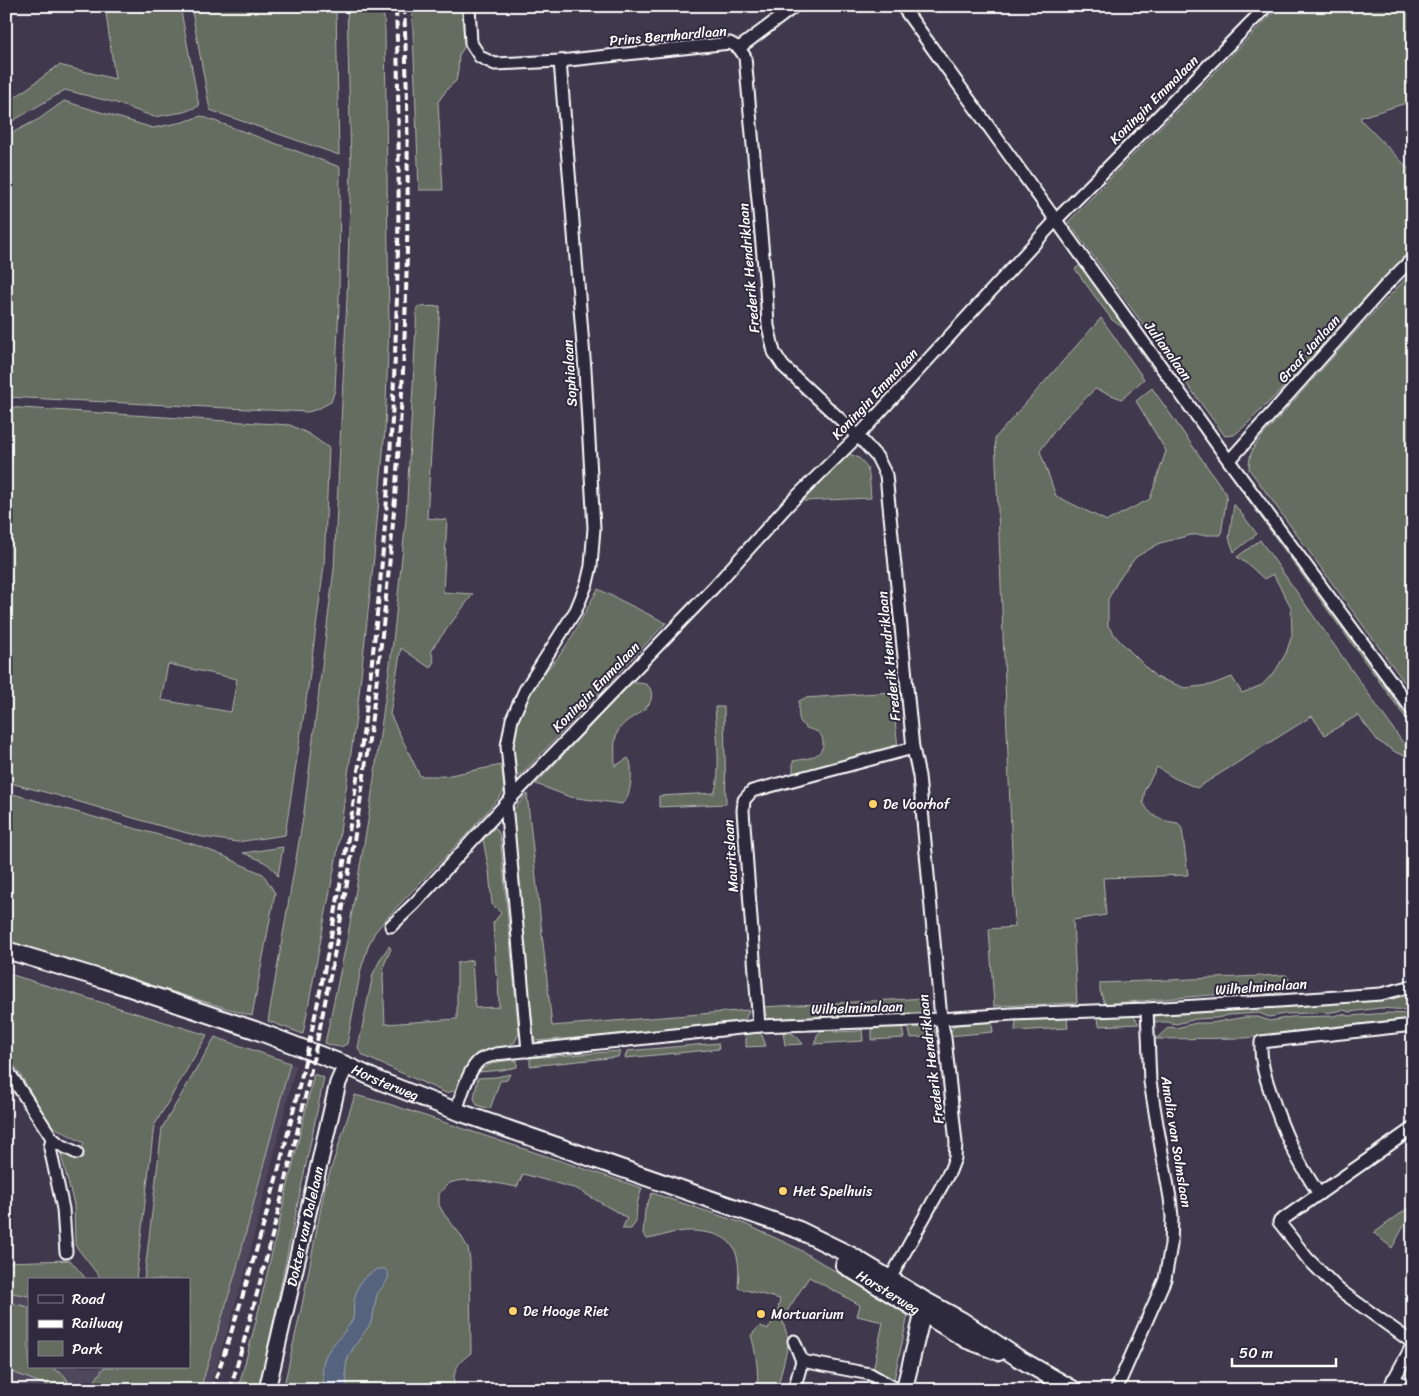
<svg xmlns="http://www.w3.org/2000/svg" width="1419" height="1396" font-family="Sriracha,sans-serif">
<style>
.built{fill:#50465b}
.green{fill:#656d60;stroke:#b2b6b0;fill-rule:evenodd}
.water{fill:#55647f;stroke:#99a2b2}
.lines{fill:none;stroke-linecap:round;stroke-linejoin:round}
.minor-casing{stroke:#fff;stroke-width:15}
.tertiary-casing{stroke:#fff;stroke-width:19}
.secondary-casing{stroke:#fff;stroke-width:20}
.minor{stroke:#2f2a3d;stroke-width:11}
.tertiary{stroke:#2f2a3d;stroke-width:15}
.secondary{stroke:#2f2a3d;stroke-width:16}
.rail{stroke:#fff;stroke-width:4;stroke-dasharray:8 4;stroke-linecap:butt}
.poi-dot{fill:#ffd166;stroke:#2f2a3d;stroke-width:2}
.labels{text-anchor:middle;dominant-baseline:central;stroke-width:4;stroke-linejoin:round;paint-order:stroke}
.street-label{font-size:14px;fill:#fff;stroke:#2f2a3d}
.poi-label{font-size:14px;fill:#fff;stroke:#2f2a3d;text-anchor:start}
</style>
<rect width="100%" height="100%" fill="#40384d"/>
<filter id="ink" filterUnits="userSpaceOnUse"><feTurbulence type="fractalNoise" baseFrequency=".02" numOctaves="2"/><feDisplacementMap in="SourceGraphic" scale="10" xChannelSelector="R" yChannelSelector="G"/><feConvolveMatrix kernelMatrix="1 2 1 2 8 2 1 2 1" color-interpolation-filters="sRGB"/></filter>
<g filter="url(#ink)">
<g class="built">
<polygon points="290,1063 296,1065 245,1273 209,1390 200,1390 236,1271"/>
<polygon points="6,1289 29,1294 29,1367 172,1367 164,1390 6,1390"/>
</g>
<g class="green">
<polygon points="105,6 180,6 199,106 184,112 154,117 116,103 65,90 6,125 6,104 59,65 115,79"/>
<polygon points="191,6 336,6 339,155 210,110"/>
<polygon points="347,6 383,6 385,31 389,325 385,429 374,557 358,703 337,854 303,1034 268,1021 304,812 334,569 347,297 351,166"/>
<polygon points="412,6 461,6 465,46 459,55 458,71 456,81 448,88 438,102 443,190 419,190"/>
<polygon points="1280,6 1413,6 1413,101 1361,117 1361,120 1413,173 1413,247 1341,323 1295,376 1245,426 1234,435 1225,436 1068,222 1118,170"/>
<polygon points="64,101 153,128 183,122 201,116 340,167 339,306 335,390 331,402 318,409 308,412 6,397 6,136 39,119"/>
<polygon points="1080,265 1121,318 1153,366 1153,370 1125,329 1112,320 1075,269"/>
<path d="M 1413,271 L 1413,694 L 1249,469 C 1249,451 1254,446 1265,433 L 1359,328 Z"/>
<path d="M 440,306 L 427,518 L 447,520 L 443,592 L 473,594 L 431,650 L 434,661 L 430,668 L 401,648 L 390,714 L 420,776 L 445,776 L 502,765 L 504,792 L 469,832 L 396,908 L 375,932 L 369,944 L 361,969 L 347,1044 C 340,1049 333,1046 325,1043 L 347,940 L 368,821 L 393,642 L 406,519 L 417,307 Z"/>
<path d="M 1101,318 L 1144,379 L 1122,399 L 1095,389 L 1061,422 L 1040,451 L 1056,496 L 1107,521 L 1150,499 L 1166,451 L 1136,401 L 1152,388 L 1227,495 L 1221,535 L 1191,535 L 1160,543 L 1136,557 L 1119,579 L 1108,599 L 1108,626 L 1117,638 L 1156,677 L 1185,688 L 1210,685 L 1232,677 L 1242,693 L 1262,685 L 1276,670 L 1286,653 L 1292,635 L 1291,607 L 1273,574 L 1264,579 L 1250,566 L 1237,557 L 1260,540 L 1413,757 L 1397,753 L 1378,741 L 1358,715 L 1325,735 L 1312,716 L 1197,788 L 1174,778 L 1157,767 L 1145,789 L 1143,803 C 1154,819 1159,820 1178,823 L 1182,829 L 1188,875 L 1103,878 L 1106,915 L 1073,920 L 1077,1003 L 994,1006 L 989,929 L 1015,927 L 995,438 Z"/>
<path d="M 6,407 L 290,425 L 309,434 L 329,448 L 324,566 L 309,681 L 285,835 L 237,842 L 202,837 L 157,825 L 56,795 L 6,782 ZM 168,664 L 237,679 L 231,712 L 161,700 Z"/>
<path d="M 848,454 C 872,459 869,478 871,498 L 803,501 Z"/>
<polygon points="1241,490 1243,490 1273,530 1400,707 1413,724 1413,728"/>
<polygon points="1234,504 1257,534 1234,552 1229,538"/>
<path d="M 598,589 L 666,623 L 519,777 C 513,769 513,761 513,751 C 513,722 528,694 546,671 C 551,665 557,659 561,653 C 575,635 586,609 598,589 Z"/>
<path d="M 631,683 C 639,683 649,682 651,691 C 656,712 626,715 618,731 C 613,741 615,755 615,766 L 628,758 C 634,764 631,790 627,798 C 626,800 623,802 622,804 L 570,797 L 536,784 Z"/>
<path d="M 892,692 L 898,748 L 793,774 L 793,761 C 804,759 823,758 823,743 C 823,739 822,736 819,733 C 814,729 806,730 802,724 C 797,718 799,709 799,701 L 805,698 Z"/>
<path d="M 715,707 L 724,707 L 726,804 L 659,807 L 659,796 L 714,793 C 722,777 716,727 715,707 Z"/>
<polygon points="6,792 115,823 196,845 224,856 240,864 263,874 275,893 252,1016 6,941"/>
<polygon points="527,794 552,1026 749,1010 746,1018 737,1027 707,1028 535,1041 533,1032 513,823 512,811"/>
<polygon points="495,827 500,835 519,1033 515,1042 510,1045 490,1050 475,1058 466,1066 458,1090 446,1093 364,1056 360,1052 358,1048 373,974 381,958 389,946 391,949 384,965 383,978 385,1024 457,1019 457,963 472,960 475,1008 499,1007 498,975 496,975 493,923 501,913 492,904 489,871 483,840"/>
<path d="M 283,847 L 278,876 C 270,862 258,859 243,853 Z"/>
<polygon points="6,973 207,1035 154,1126 136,1280 102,1280 75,1245 74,1205 60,1151 77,1159 84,1143 50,1125 20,1074 6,1054"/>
<polygon points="1283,975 1286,975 1289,979 1284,983 1281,993 1211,995 1105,1004 1100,991 1100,983"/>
<path d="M 1413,994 L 1413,1007 L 1409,1010 L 1380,1008 L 1350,1012 L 1343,1010 L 1332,1012 L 1284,1014 L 1269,1017 L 1259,1013 L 1229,1015 L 1217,1018 L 1196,1019 L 1176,1024 L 1167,1022 L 1152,1022 C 1154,1016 1158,1015 1164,1014 L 1388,1000 Z"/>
<polygon points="927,998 928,1004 924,1012 918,1014 774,1022 766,1015 761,1007"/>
<polygon points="1413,1011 1413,1021 1245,1038 1156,1039 1169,1027 1176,1028 1196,1023 1211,1023 1245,1017 1258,1017 1270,1021 1291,1017 1333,1016 1342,1014 1350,1016 1387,1013 1409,1014"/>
<polygon points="1133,1015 1139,1024 1099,1026 1098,1017 1100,1016"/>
<polygon points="1066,1017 1067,1018 1068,1028 1015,1031 1016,1020"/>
<polygon points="992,1022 993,1032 949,1036 953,1027 959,1023"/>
<polygon points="927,1024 933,1028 937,1036 911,1038 908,1026"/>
<polygon points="902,1026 904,1038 872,1040 872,1027"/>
<polygon points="862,1028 863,1041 815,1044 817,1035 822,1030 831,1029 835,1032 859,1031"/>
<path d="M 783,1032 C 792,1031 798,1037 803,1044 L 785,1045 Z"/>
<polygon points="760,1033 762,1035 766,1046 746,1047 746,1034"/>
<polygon points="215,1037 290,1063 236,1271 200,1390 89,1390 104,1367 189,1367 189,1280 144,1280 162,1128"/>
<polygon points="718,1043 719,1049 625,1058 627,1051"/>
<polygon points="620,1051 618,1057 530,1066 530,1058"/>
<path d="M 517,1060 L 517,1067 L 502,1070 L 479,1072 C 490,1061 503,1061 517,1060 Z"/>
<polygon points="314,1074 324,1078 259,1390 238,1390 256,1321"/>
<polygon points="510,1074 507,1080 500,1081 490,1109 477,1105 474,1098 478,1078 496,1077"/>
<path d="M 355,1095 L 389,1104 L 642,1188 L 637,1204 L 636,1222 L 631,1229 L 622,1229 L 627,1218 L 577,1189 L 523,1174 L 517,1187 C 499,1184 466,1176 450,1183 C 446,1185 442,1190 439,1194 L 439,1205 L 444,1214 L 460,1234 L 468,1248 L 470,1260 L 471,1353 C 456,1364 453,1370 454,1390 L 283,1390 L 302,1305 L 325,1187 Z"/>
<path d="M 652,1193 L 745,1224 L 797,1248 L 908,1315 L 894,1380 L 873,1371 L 883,1322 L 857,1316 L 860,1305 L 809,1277 L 782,1319 L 789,1341 L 777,1390 L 757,1390 C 759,1371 756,1353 751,1335 L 760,1326 L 768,1329 L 777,1315 L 780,1299 L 738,1288 C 740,1263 740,1238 709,1233 C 698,1231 689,1230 678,1232 C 667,1233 658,1238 647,1239 L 643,1234 L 645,1210 Z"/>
<polygon points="1408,1208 1412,1211 1392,1248 1374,1233"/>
<polygon points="70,1260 87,1280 29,1280 29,1296 6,1292 6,1262"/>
<polygon points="6,1302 29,1307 29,1367 50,1367 63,1374 67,1379 71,1390 50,1390 51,1387 7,1370 6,1367"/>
</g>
<path class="water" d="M 377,1269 L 385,1269 C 395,1278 380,1287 377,1295 C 374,1304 375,1313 371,1322 C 364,1336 348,1350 346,1366 C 345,1374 347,1382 348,1390 L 326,1390 C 324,1385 323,1380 323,1375 C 319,1349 344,1339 353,1318 C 354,1313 353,1307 354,1302 C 358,1282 360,1280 377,1269 Z"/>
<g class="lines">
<g class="minor-casing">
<g id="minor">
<polyline points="469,6 471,43 480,57 495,64 560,61 730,43 739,48 795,6"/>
<polyline points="902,6 1229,461 1413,711"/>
<polyline points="739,48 745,57 766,289 768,326 774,352 783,366 858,436 877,457 886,475 913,748 919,776 941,1019 945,1038 956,1143 955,1158 950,1171 886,1286"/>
<polyline points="1229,461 1387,284 1413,258"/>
<polyline points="512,797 507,746 512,719 525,690 576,610 587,583 591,566 594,528 585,370 560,61"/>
<polyline points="506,804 528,1051"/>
<polyline points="391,926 415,903 512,797 715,586 789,504 858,436 1056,220 1267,6"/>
<polyline points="759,1026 743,811 744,800 752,791 913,748"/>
<polyline points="6,1068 52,1138 59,1144 77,1153"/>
<path d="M 456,1111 C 461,1097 468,1069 480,1060 C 485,1057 491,1056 496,1054 L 759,1026 L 941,1019 L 1012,1014 L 1147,1009 L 1279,1001 L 1381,994 L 1413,986"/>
<polyline points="1413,1128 1279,1222 1307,1258 1338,1289 1413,1343"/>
<polyline points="52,1138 50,1148 63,1209 66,1252"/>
<path d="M 1319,1194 C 1297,1161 1283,1132 1271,1094 C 1265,1076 1260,1061 1261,1042 L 1413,1025"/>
<polyline points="794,1341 802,1361 794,1390"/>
<polyline points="802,1361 870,1374 898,1390"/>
<polyline points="1393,1379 1413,1388"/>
<polyline points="1116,1390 1165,1279 1171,1245 1172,1217 1170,1198 1157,1124 1150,1082 1147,1009"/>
<polyline points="1388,1390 1413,1344"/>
</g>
</g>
<g class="tertiary-casing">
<g id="tertiary">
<path id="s1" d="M 267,1390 L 338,1083 L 346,1065"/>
<polyline points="904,1390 926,1301"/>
</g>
</g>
<g class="secondary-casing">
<g id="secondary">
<path id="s2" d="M 6,950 L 106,980 L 255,1030 L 346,1065 L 380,1081 L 456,1111 L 799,1230 L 852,1256 L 926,1301 L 961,1320 L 1018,1358 L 1074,1390"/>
<path id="s3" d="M 844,1265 L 967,1340 L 999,1352"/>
</g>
</g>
<use href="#minor" class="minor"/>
<use href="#tertiary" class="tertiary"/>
<use href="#secondary" class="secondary"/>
<g class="rail">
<path d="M 212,1390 C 364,947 411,472 396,6"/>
<path d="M 230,1390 C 361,940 424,474 404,6"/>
</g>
</g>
</g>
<g class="poi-dot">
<circle cx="873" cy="804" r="5"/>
<circle cx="783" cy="1191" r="5"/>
<circle cx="513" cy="1311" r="5"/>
<circle cx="761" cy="1314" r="5"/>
</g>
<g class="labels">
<g class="street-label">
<text transform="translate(668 36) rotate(-5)">Prins Bernhardlaan</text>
<text transform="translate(1154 100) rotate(-45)">Koningin Emmalaan</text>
<text transform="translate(749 268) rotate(-95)">Frederik Hendriklaan</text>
<text transform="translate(1309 349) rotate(-48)">Graaf Janlaan</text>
<text transform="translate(1168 351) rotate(54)">Julianalaan</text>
<text transform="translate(570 373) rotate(-94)">Sophialaan</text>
<text transform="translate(875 394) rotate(-47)">Koningin Emmalaan</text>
<text transform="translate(889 656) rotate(-96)">Frederik Hendriklaan</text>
<text transform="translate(596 687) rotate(-46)">Koningin Emmalaan</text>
<text transform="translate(731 856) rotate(-94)">Mauritslaan</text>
<text transform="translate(1261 987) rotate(-4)">Wilhelminalaan</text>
<text transform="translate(857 1008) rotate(-2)">Wilhelminalaan</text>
<text transform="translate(931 1059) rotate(-97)">Frederik Hendriklaan</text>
<text stroke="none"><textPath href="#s2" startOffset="402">Horsterweg</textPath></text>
<text transform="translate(1176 1142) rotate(81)">Amalia van Solmslaan</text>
<text stroke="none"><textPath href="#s1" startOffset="168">Dokter van Dalelaan</textPath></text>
<text stroke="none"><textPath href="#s3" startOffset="52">Horsterweg</textPath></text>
</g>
<g class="poi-label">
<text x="883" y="804">De Voorhof</text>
<text x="793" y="1191">Het Spelhuis</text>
<text x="523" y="1311">De Hooge Riet</text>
<text x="771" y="1314">Mortuarium</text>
</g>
</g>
<rect width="1419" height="1396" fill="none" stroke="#2f2a3d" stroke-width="25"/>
<rect x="12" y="12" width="1394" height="1371" fill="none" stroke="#fff" stroke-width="2" filter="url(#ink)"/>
<rect x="28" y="1278" width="162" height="90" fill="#2f2a3d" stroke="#827f8b"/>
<rect x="38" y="1295" width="25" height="8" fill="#2f2a3d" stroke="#827f8b"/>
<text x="72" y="1304" font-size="15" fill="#ffffff">Road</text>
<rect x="38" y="1320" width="25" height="8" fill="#ffffff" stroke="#827f8b"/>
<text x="72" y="1328" font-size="15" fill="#ffffff">Railway</text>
<rect x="38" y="1341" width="25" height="15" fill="#656d60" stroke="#827f8b"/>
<text x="72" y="1354" font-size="15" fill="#ffffff">Park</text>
<path d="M1232 1358v8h104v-8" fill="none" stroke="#ffffff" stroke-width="2.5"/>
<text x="1239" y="1358" font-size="15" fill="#ffffff" stroke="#2f2a3d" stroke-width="4" paint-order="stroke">50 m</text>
</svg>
